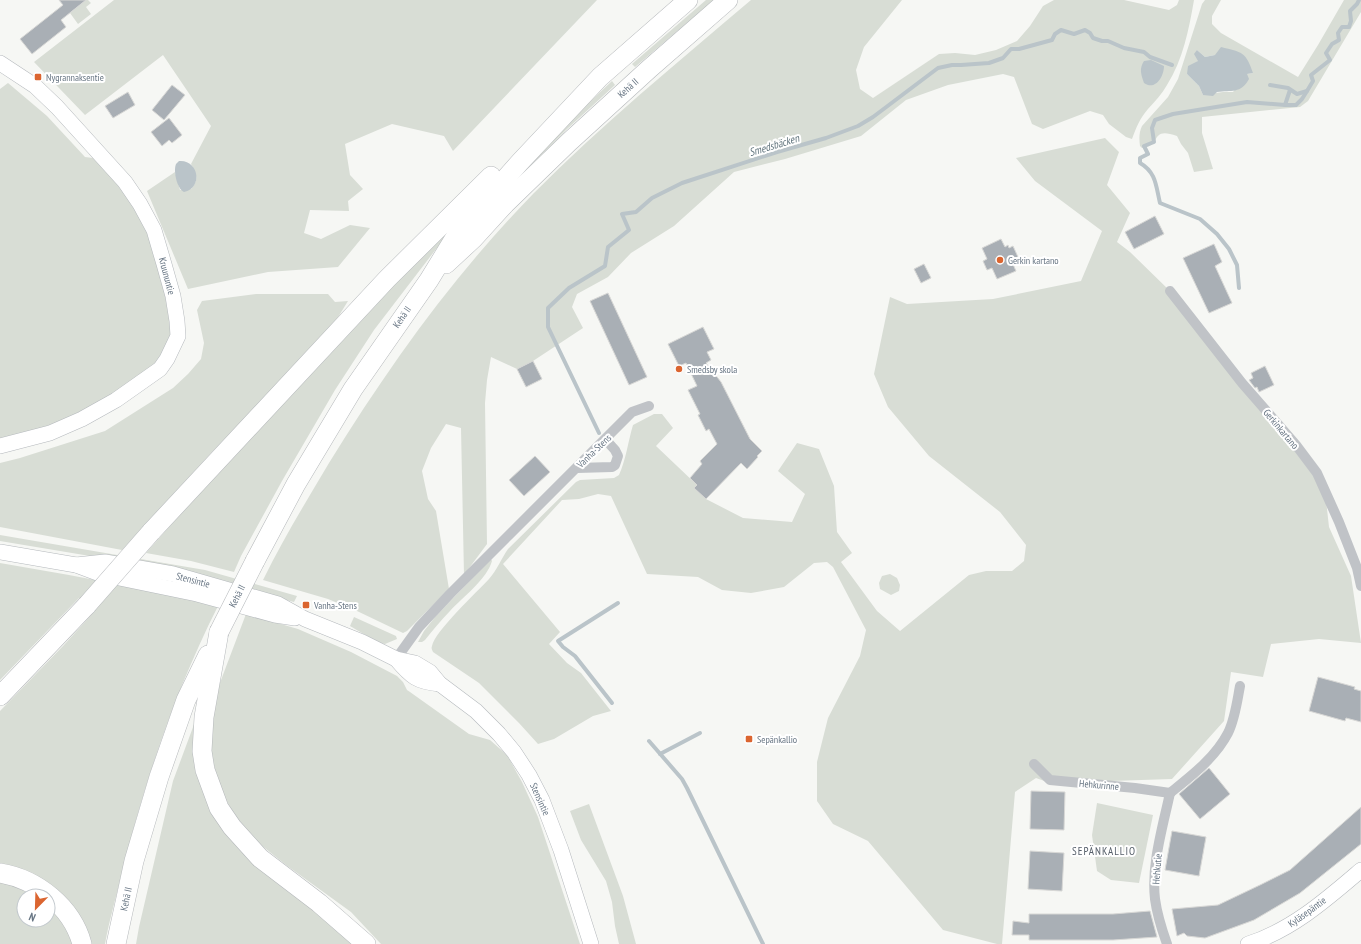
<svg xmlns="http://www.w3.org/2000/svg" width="1361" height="944" font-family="'PT Sans Narrow',sans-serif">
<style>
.green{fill:#d8ddd5;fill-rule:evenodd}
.water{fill:#bac4c9}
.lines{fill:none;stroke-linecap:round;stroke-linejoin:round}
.stream{stroke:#bac4c9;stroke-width:4}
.building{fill:#a9afb5;stroke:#d8d8d6}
.secondary-casing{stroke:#b5b9bd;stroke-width:16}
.highway-casing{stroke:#b5b8bb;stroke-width:20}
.street{stroke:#c0c3c7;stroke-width:10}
.secondary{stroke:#fff;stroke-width:15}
.highway{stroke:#fff;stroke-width:19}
.highway-bridge-casing{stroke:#b5b8bb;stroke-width:20;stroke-linecap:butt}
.highway-bridge{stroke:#fff;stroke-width:19}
.poi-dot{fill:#db6530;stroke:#fff;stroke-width:1.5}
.labels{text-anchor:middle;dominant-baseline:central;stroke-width:4;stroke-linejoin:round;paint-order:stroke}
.poi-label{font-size:10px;fill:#677583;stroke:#fff;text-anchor:start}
.street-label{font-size:10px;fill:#677583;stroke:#fff}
.water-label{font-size:11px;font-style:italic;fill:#63767f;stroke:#fff}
.neighbourhood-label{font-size:11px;letter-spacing:1px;fill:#555e69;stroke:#fff}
</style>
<rect width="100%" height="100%" fill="#f6f7f4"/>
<g class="green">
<polygon points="86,0 88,0 91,3 86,7 91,14 78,24 70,13"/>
<path d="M 114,0 L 597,0 L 453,151 L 444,136 L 392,124 L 345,144 L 350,175 L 363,189 L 348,201 L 349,211 L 310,210 L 304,233 L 321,239 L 350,225 L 370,228 L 338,267 L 268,272 L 188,289 L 147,191 L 175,172 L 180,190 L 191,189 C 199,180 197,174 191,164 L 211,126 L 163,55 L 85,115 L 34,62 Z"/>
<polygon points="706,0 714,0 635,67 632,64"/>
<path d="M 751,0 L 902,0 L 864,47 L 856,70 L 860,89 L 873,98 L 939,54 L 955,53 L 975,55 L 996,50 L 1017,41 L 1030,26 L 1043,6 L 1054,0 L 1124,0 L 1169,10 L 1177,5 L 1179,0 L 1194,0 C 1189,29 1183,60 1167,85 C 1162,94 1155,101 1148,109 C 1140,118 1136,128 1132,139 L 1126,137 L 1109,124 L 1103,115 L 1090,111 L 1043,129 L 1032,124 L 1014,77 L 1003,74 L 948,85 L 906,100 L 861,136 L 785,159 L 734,172 L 674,226 L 631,253 L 608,277 L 577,294 L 572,307 L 583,328 L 533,361 L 517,369 L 491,357 L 487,380 L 485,403 L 487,544 L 464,575 L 461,428 L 446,424 L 431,448 L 422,471 L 428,499 L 436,511 L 449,589 L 407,631 L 403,633 L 357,611 L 328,599 L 263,580 C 283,539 306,502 329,463 C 389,366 453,276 533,194 C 601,125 677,63 751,0 Z"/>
<path d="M 1205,0 L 1221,0 L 1212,16 L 1212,24 L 1221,33 L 1298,77 L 1318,45 L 1344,0 L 1361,0 L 1361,12 L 1308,101 L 1300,107 L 1202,117 L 1202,133 L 1213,169 L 1194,172 L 1188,153 L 1181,144 L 1177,136 C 1149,126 1162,147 1142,148 L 1140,146 C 1139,139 1139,132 1142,126 L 1168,97 L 1178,79 L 1202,4 ZM 1197,50 L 1205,57 L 1215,55 L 1253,73 L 1247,74 L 1233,92 L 1223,92 L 1203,95 L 1199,86 L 1187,74 L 1198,61 Z"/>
<polygon points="612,81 615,85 566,130 492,206 580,111"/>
<polygon points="8,83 47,116 85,157 93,158 123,190 145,224 160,269 170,317 170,336 166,353 153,368 74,418 0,442 0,89"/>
<path d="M 1105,138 L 1119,152 L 1107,185 L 1130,213 L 1117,242 L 1130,252 L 1170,291 L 1296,445 L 1325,491 L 1329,527 L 1351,576 L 1361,643 L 1319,639 L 1271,644 L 1263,677 L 1231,672 L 1224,721 L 1172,779 L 1050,783 L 1036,778 L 1015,792 L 1002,944 L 997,944 L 943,930 L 868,841 L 833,824 L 817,801 L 817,762 L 828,718 L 860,656 L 866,630 L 833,567 L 827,562 L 814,563 L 784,587 L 751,593 L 722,590 L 698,577 L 647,574 L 611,496 L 598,494 L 579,499 L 562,500 L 503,564 L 560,632 L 549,644 L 567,663 L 581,673 L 611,711 L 593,716 L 554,739 L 538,744 L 519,723 L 479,683 L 433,652 C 432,649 431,649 432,646 C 435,631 477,592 489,579 C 497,570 501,559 508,549 L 576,482 L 580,480 L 614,478 L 619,475 C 626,459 628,442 633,425 L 654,414 L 662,414 L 673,428 L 656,446 L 697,485 L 694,488 L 706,499 L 743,518 L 792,522 L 805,494 L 778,471 L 797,443 L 819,449 L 834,486 L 837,532 L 852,553 L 841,562 L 877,611 L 900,631 L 969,575 L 986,571 L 1012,571 L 1024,561 L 1026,545 L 1000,512 L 929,456 L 888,407 L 874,374 L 890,297 L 907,304 L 993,299 L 1081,281 L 1102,231 L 1035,181 L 1016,158 Z"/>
<polygon points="456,223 374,330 335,390 282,481 241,556 234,572 191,561 146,553 269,414 365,313"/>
<polygon points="256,294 328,294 335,302 348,301 332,327 212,452 122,550 0,527 0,463 20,458 105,431 173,388 188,374 201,359 204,343 197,310 202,301"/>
<polygon points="0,535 205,570 297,596 294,602 150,566 0,541"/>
<path d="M 491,559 L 492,561 C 487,579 463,597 450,611 C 441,620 433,630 425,640 L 422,642 L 418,642 L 424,631 L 436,616 Z"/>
<path d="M 0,563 L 69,575 L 189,598 L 218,606 C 175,691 144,783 121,876 C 116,898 109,921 105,944 L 90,944 L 85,930 L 0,866 L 0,711 L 63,646 L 95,611 L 79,598 L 0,680 Z"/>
<polygon points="890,574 897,578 900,585 899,591 891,595 880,589 879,583 882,576"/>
<polygon points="246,614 298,629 351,652 397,676 403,682 407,690 410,692 469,734 490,740 507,755 522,782 538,817 580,944 381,944 351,912 286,865 256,841 234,814 221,791 212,758 211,719 218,688"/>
<polygon points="354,617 396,636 397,639 385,644 379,643 350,626"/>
<polygon points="199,711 211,803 355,944 136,944 139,927 173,781"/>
<polygon points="1097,803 1153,815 1139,883 1111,880 1097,871 1092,835"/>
<polygon points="589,804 623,896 636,944 619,944 615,926 612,902 606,881 581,840 570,811"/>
<polygon points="0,881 28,892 35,896 24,896 24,920 48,920 48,904 64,922 75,944 0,944"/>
</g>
<g class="water">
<path d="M 1221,47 C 1242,52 1246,52 1253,73 L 1247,74 L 1249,79 C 1241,94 1231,90 1217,92 L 1213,96 L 1203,95 L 1199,86 L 1187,74 L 1188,66 L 1198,61 L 1194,54 L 1197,50 L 1205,57 L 1215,55 Z"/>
<path d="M 1151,60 L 1164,66 C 1164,77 1155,91 1144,83 C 1141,74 1139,69 1144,61 Z"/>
<path d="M 179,161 C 198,159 204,187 184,192 C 177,189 173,171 176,164 Z"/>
</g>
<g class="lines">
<g class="stream">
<polyline points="1270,85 1288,88 1297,94 1307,91 1313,81 1311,75 1330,60 1326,53 1332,44 1339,40 1338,33 1342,27 1349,27 1351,21 1350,11 1357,4 1359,0"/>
<polyline points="1285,105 1296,105 1302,99 1307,91"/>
<path d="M 1239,288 L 1237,265 L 1229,249 L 1217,234 L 1200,219 L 1160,203 C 1156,186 1156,172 1140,163 L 1140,158 L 1148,154 L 1144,146 L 1154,142 L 1152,128 L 1155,120 L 1173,114 L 1247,102 L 1285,105 L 1290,90"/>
<polyline points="599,433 548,327 548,308 569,288 605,266 608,247 629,230 622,214 636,212 652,198 682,183 777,152 826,138 858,126 873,117 938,68 952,65 961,65 989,63 1003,58 1011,49 1019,49 1052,40 1055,34 1061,30 1074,34 1085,30 1090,33 1093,38 1102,41 1108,41 1124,48 1144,52 1150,57 1172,65"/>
<polyline points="612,703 575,656 563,647 558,641 618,603"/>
<polyline points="649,741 682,779 687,788 763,944"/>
<polyline points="660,754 700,733"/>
</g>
</g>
<g class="building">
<polygon points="59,0 86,0 61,20 66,27 32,54 20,39 63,5"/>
<polygon points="172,85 185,95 164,120 152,110"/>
<polygon points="128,92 135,105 113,118 105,106"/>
<polygon points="169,118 182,135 172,143 169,140 162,146 151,132"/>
<polygon points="1155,216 1164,234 1134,249 1125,232"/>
<polygon points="1001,239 1005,247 1008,245 1009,248 1013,246 1018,257 1014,259 1015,261 1012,262 1016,271 997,279 992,268 987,270 983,261 987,259 982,248"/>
<polygon points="1214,244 1222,262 1215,266 1232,303 1209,313 1183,258"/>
<polygon points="924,264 931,278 921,283 914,269"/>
<polygon points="608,293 647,377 629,385 590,301"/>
<polygon points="703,327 714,349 707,352 711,360 706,363 721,382 750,439 762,451 757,456 758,457 747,469 741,463 706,499 694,488 697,485 690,478 702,464 700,461 717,444 709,429 706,431 698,415 700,414 688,390 697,386 686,363 679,366 668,344"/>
<polygon points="533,361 542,379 526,387 517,369"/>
<polygon points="1265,366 1274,385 1259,392 1257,387 1255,388 1249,380 1253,378 1251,373"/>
<polygon points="535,456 550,472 524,496 509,480"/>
<polygon points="1318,677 1355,687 1354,689 1361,691 1361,722 1346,718 1345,721 1309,711"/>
<polygon points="1209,768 1230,794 1200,819 1179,794"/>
<polygon points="1031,791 1065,792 1064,830 1030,829"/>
<polygon points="1361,807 1361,844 1300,893 1254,920 1205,938 1187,936 1184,933 1177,936 1172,909 1218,905 1260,885 1290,870"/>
<polygon points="1172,831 1206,837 1199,876 1165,870"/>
<polygon points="1030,851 1064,853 1062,891 1028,889"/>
<polygon points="1150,911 1157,937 1113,940 1029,940 1029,935 1012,935 1013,921 1029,923 1029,914 1113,914"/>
</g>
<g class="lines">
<g class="secondary-casing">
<g id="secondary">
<polyline points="0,63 35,86 57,107 125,182 140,204 154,230 164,264 173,296 177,321 178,336 167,359 160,369 116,400 82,419 50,433 0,446"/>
<polyline points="0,552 76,565 100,574 197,594 275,615 295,618"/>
<polyline points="76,565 105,562 173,574 278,604 305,619 362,642 396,659 415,663 430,672 440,684 476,711 499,734 514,752 529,775 542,800 561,850 591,944"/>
<path d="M 396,659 C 411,677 417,682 440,684"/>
<path d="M 1248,944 C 1292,930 1327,899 1361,870"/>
</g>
</g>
<g class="highway-casing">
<g id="highway">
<polyline points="446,264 473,239 505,204 569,142 649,69 728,0"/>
<polyline points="151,532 387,279 491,176"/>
<polyline points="255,561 296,484 353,389 429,280 459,231 520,162 600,77 688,0"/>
<polyline points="219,632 204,717 202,751 205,770 219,808 232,827 260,858 319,903 366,944"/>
<polyline points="0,696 87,605"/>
<path d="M 0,873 C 37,879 72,907 82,944"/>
<polyline points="116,944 134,861 159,777 186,700 208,655"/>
</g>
</g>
<g class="street">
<polyline points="1170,291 1242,383 1296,445 1317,473 1339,522 1357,568 1361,586"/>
<polyline points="577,468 612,467 615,465 618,456 615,450 606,440"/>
<polyline points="396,659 419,627 450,594 632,412 649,406"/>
<polyline points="1034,764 1050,780 1135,788 1170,793"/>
<path d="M 1170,793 C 1191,776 1215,758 1228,733 C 1235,719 1237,702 1240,686"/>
<path d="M 1167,944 C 1162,930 1157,914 1155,899 C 1151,865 1163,826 1170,793"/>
</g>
<use href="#secondary" class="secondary"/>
<use href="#highway" class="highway"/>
<g class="highway-bridge-casing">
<g id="highway-bridge">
<polyline points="87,605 151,532"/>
<polyline points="219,632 255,561"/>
</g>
</g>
<use href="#highway-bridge" class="highway-bridge"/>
</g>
<g class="poi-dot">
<rect x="34" y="73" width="8" height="8" rx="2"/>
<circle cx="1000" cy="260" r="4"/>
<circle cx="679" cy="369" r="4"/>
<rect x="302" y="601" width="8" height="8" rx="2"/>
<rect x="745" y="735" width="8" height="8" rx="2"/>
</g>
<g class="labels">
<g class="poi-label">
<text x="46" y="77">Nygrannaksentie</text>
<text x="1008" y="260">Gerkin kartano</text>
<text x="687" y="369">Smedsby skola</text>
<text x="314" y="605">Vanha-Stens</text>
<text x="757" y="739">Sepänkallio</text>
</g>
<g class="street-label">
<text transform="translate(628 88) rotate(-42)">Kehä II</text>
<text transform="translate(167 276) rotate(75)">Kruununtie</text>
<text transform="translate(402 317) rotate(-55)">Kehä II</text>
<text transform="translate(1281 429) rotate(50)">Gerkinkartano</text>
<text transform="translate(594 451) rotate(-44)">Vanha-Stens</text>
<text transform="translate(193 580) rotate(15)">Stensintie</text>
<text transform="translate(237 596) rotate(-63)">Kehä II</text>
<text transform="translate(1099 785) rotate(5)">Hehkurinne</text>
<text transform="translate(540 799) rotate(66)">Stensintie</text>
<text transform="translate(1157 869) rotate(-85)">Hehkutie</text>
<text transform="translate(126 899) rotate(-78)">Kehä II</text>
<text transform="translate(1307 912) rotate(-36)">Kyläsepäntie</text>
</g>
<g class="water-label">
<text transform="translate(774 145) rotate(-17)">Smedsbäcken</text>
</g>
<g class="neighbourhood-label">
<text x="1104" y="851">SEPÄNKALLIO</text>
</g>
</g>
<g transform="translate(36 908) rotate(203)"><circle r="19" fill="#ffffff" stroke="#c2c8cd"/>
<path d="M0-3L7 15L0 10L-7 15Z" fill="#db6530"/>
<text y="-6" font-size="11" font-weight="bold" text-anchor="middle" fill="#677583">N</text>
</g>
</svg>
